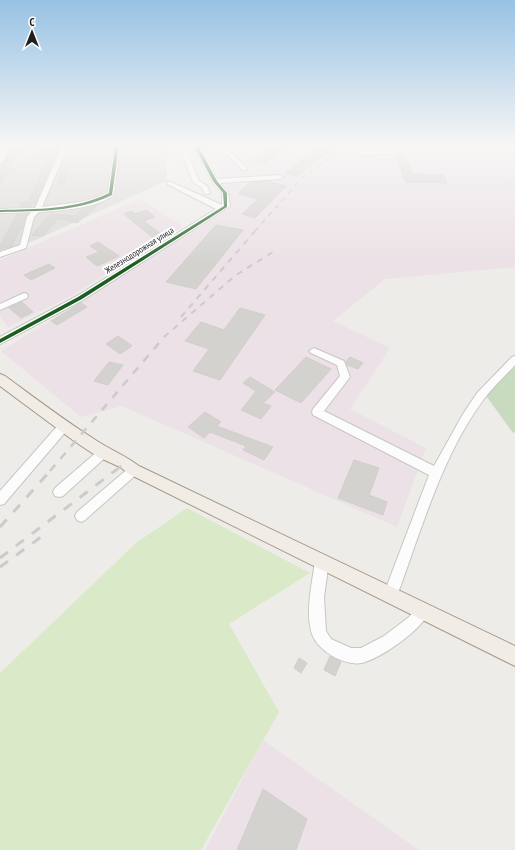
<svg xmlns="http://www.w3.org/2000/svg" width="515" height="850" font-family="'PT Sans Narrow',sans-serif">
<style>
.residential{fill:#dddbd9}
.industrial{fill:#ebe1e6}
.grass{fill:#daeac8}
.forest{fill:#c9dbbf}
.building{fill:#d4d2cf;stroke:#d1ceca}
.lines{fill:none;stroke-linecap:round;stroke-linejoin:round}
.minor-casing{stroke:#c6c6c4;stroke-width:2}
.major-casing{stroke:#a49a85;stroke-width:2}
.minor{fill:#fcfcfc;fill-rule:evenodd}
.major{fill:#f1ece5;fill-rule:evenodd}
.rail-far3{stroke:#cbcbca;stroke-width:1.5;stroke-dasharray:5 5;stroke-linecap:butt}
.rail-far2{stroke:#cbcbca;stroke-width:2;stroke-dasharray:6 6;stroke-linecap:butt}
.rail-far1{stroke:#cbcbca;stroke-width:2.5;stroke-dasharray:8 8;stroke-linecap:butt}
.rail{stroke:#cbcbca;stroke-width:3;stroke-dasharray:10 10;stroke-linecap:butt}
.cycleway-casing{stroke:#fff;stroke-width:2}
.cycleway{fill:#1b5e20;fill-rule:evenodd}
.labels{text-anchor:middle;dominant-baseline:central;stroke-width:4;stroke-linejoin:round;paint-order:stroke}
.far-street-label{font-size:9px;fill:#1f1f1f;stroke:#fff}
</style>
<rect width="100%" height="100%" fill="#eeece8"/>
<polygon class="residential" points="0,146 168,146 166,181 0,256"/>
<g class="industrial">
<polygon points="211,146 515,146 515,267 385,279 333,321 390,348 350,409 426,448 397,527 122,406 81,417 1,351 224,212 225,193"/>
<polygon points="140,199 183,226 71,296 8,327 0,316 0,260"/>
<polygon points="263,740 419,850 205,850"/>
</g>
<polygon class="grass" points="187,508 310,573 229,624 279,712 201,850 0,850 0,673 136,543"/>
<polygon class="forest" points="515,367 515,432 513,433 484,393"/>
<g class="building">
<polygon points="275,146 290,146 264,164 252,161"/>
<polygon points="321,146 334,148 297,176 285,173"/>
<polygon points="23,147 18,156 16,156 0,184 0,170 12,148"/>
<polygon points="58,148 35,204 32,204 31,207 20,207 22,202 27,202 36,187 47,159 35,159 39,151"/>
<polygon points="397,155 402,155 410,165 412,174 444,175 447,183 405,182"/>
<polygon points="69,170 65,183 57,184 62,171"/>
<polygon points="266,181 286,186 255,218 242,214 258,199 238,194 250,182"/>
<polygon points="99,204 77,223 58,218 43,236 32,235 50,214 74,216 84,208"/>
<polygon points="146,210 155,217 144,221 166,238 158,242 124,214 132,211 135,214"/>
<polygon points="17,214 28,214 12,246 0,249 0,245"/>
<polygon points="216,225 243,230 196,289 166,282"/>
<polygon points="98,242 119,256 97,266 86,257 99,252 90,246"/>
<polygon points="49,264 55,268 31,280 24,275"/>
<polygon points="22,302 33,312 21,318 9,308"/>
<polygon points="81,303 87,307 57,325 51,321"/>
<polygon points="240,308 265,315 220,380 193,371 209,349 185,341 201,322 224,330"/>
<polygon points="118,336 132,346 120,354 106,344"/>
<polygon points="306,357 331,369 301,403 275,390"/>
<polygon points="350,357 363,363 358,369 347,365 346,362"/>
<polygon points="109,362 123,365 108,385 94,381"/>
<polygon points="250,377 275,392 263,403 271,406 261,419 241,410 256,391 243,383"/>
<polygon points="205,412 221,422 217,426 273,447 264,460 243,450 246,446 210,432 204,438 188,427"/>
<polygon points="354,460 379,468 369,495 387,502 383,515 338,498"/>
<polygon points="330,656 341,662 335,676 324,670"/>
<polygon points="299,658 307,663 301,673 294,668"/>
<polygon points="263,789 307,819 296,850 237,850"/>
</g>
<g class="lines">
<g class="minor-casing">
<g id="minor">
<polygon points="5,146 11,146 3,161 0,163 0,155"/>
<path d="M 62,146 L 68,146 L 42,207 L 87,201 L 108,193 L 114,146 L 120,146 L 114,194 C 99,209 60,210 39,212 L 34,217 L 26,248 L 0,257 L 0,252 L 20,245 L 27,217 L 31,212 L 0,213 L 0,209 L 35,208 Z"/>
<polygon points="179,146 185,146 199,181 207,186 210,193 209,194 205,194 202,188 193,182"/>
<polygon points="193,146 199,146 217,179 280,175 283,177 280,179 220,183 228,193 230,206 224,210 83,300 0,344 0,337 77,296 216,209 167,184 167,182 171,182 222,205 222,193 212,181"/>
<polygon points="221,146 227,146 227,149 247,168 247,170 243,170 222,150"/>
<polygon points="454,147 515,147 515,151 454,151 358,155 355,153 358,151"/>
<polygon points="24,293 27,294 28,296 27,298 0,310 0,304"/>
<path d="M 314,348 L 344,361 L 350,377 L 324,411 L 434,466 L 463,414 L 477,393 L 512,357 L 515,356 L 515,365 C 505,376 493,387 484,399 C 442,455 421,531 397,596 L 395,601 L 390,603 L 385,601 L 383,596 L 429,475 L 313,415 L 312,412 L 313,409 L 340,376 L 337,365 L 311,353 L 309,351 Z"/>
<polygon points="64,422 68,423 70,426 68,429 4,504 0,505 0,491 60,423"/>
<polygon points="103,448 107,450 109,453 107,456 63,496 59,497 55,496 53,492 55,488 99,450"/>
<polygon points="134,465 138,467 140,470 138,473 85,520 81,522 77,520 75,516 77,512 130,467"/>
<path d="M 322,555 L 327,556 L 329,561 L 324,597 L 326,631 L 331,639 L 351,648 L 361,648 L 384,636 L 409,617 L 417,607 L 422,605 L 427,607 L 429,612 C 422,630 381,658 362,663 C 344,666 318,651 312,634 C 305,612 312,584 315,561 L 317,556 Z"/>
</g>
</g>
<g class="major-casing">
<path id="major" d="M 0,374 L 5,376 C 35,398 65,421 97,441 C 111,450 126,456 139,466 L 515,646 L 515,666 L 129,474 L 120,467 L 98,457 L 74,441 L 0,386 Z"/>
</g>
<use href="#minor" class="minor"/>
<use href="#major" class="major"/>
<polyline class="rail-far3" points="255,231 302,178 346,146"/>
<g class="rail-far2">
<polyline points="181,317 256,230"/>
<polyline points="164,337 236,275 273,252"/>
</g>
<g class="rail-far1">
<polyline points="50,471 165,336"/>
<polyline points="115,471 125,463"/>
</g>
<g class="rail">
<polyline points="0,527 51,470"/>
<polyline points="0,558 116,470"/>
<polyline points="0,567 45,534"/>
</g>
<g class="cycleway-casing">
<g id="cycleway">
<path d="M 115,146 L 119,146 L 112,195 C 78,212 37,211 0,212 L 0,210 C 36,209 76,210 109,193 Z"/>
<polygon points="194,146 198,146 217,181 227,193 227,207 82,299 0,343 0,339 78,297 224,206 223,193 213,181"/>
</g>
</g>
<use href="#cycleway" class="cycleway"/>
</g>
<linearGradient id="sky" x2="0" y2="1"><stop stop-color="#97c2e4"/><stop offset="0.55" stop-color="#f7f6f5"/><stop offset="1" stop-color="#f7f6f5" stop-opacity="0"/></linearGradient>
<rect width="515" height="265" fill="url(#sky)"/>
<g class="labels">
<g class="far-street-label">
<text transform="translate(139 250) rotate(-32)">Железнодорожная улица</text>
</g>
</g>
<g transform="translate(32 32)" stroke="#ffffff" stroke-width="3" paint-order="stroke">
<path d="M0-3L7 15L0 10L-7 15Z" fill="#1f1f1f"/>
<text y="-6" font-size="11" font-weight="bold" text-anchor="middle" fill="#1f1f1f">С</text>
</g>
</svg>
